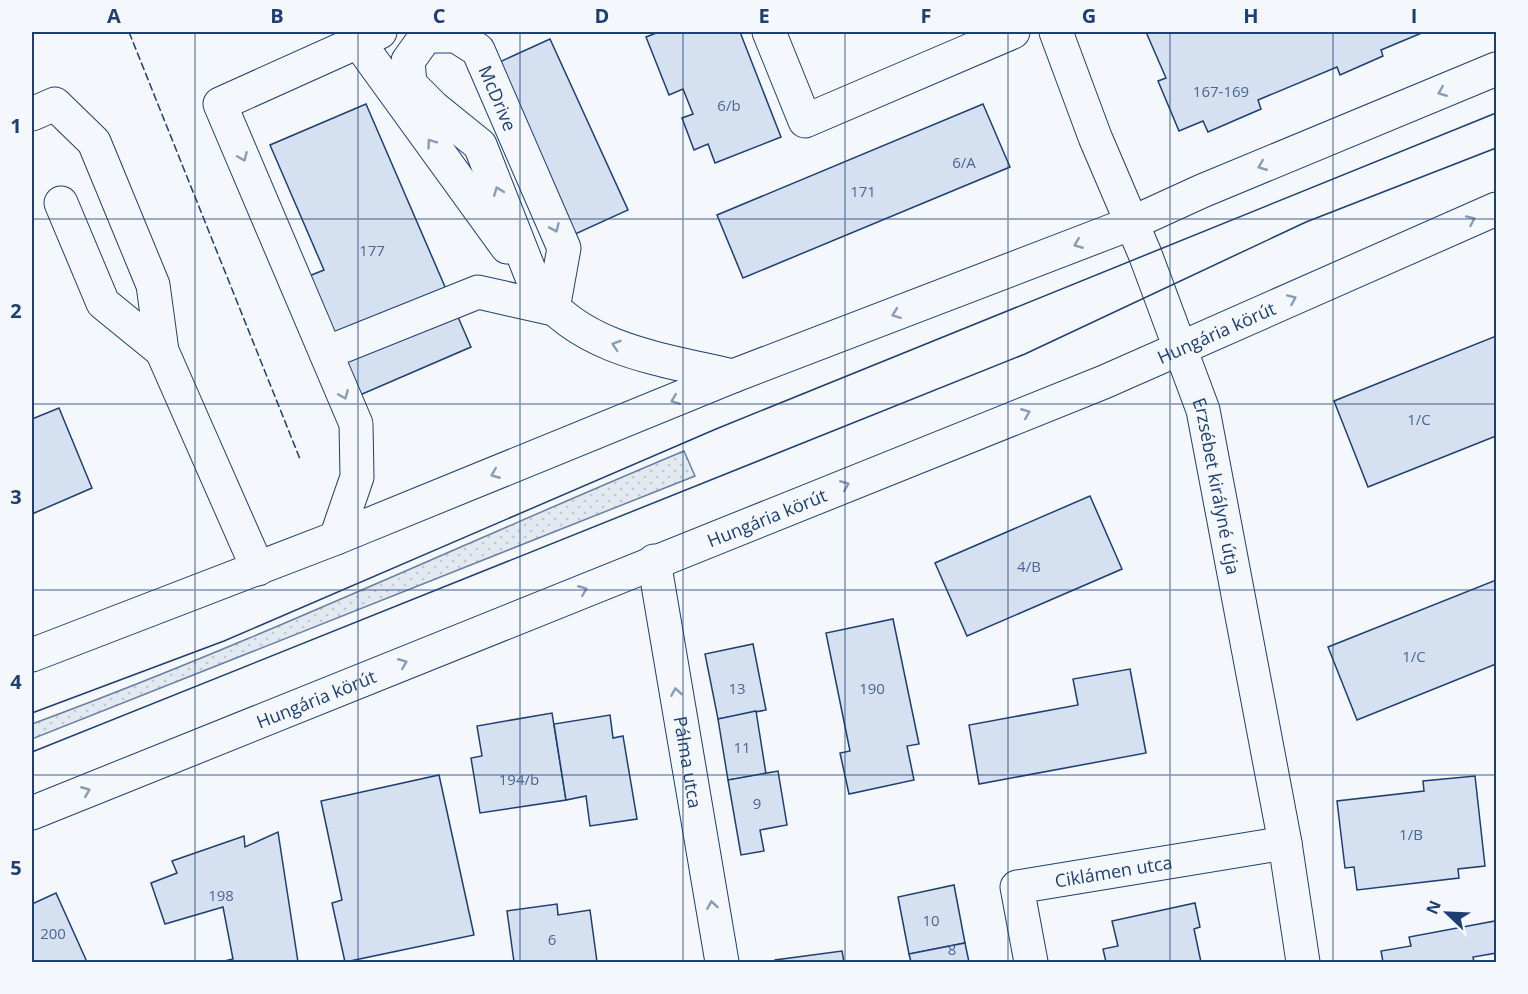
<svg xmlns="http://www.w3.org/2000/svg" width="1528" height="994" font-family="'Open Sans',sans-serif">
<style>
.grass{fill:url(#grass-dots);stroke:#687fa3;stroke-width:1.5}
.building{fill:#d5e0f0;stroke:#1d3f73;stroke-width:1.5}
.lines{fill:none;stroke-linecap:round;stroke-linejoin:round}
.minor-casing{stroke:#1d3f73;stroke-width:35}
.major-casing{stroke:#1d3f73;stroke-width:35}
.minor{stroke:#f4f7fb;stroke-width:33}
.major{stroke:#f4f7fb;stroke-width:33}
.tram{stroke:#1d3f73;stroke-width:1.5}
.fence{stroke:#1d3f73;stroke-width:1.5;stroke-dasharray:8 3;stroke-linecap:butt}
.oneway{stroke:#889bb7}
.grid{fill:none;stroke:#1d3f73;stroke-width:1.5;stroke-opacity:0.55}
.labels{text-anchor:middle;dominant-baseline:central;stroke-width:4.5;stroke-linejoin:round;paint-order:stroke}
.number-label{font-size:15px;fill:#4b6792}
.street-label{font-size:18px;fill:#1d3f73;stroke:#f4f7fb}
.neatline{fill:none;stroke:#1d3f73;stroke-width:2}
.grid-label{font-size:20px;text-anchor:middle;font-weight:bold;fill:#1d3f73}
</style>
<defs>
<pattern id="grass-dots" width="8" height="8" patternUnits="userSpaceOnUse" patternTransform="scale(1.5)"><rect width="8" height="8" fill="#e3e9f0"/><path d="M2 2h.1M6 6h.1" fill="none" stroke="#c2c9d1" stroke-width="1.8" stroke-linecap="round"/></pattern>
</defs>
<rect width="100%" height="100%" fill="#f4f7fb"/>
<path class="grass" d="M 684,451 L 695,476 L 32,739 L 32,724 C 253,643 466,542 684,451 Z"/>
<g class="building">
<polygon points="659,32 740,32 781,137 715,163 708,144 694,150 682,118 693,114 683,89 669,95 646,37"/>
<polygon points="1146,32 1424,32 1381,50 1383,56 1340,75 1337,67 1258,100 1261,109 1208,132 1203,121 1179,131 1158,81 1166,78"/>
<polygon points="550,39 628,210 549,246 493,65"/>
<polygon points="366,104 471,347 360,395 309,276 324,270 270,145"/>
<polygon points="983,104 1010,167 743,278 717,215"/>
<polygon points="1496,336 1496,436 1368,487 1334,401"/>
<polygon points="59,408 92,488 32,514 32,419"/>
<polygon points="1090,496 1122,569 967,636 935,563"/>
<polygon points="1496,580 1496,664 1357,720 1328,647"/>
<polygon points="893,619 919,744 907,746 914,780 849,794 840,753 850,751 826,633"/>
<polygon points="753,644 766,710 718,719 705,654"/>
<polygon points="1130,669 1146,753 979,784 969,725 1078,705 1073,679"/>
<polygon points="756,711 766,774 728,780 718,719"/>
<polygon points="552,713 566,800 480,813 471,758 482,756 477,726"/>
<polygon points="610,715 613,738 623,736 637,819 590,826 586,796 566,800 554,724"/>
<polygon points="778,771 787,825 760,830 764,851 741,855 728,780"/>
<polygon points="439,775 474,935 345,962 332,903 342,900 321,801"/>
<polygon points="1475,776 1485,866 1458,869 1459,878 1357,890 1354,867 1345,868 1337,801 1424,791 1423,781"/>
<polygon points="278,832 298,962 220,962 233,959 223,907 165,924 151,883 177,873 172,861 244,836 245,847"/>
<polygon points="954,885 965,943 909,954 898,897"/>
<polygon points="56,893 87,962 32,962 32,904"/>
<polygon points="1195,903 1200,927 1194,929 1201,962 1106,962 1103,949 1118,946 1112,921"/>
<polygon points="557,904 558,915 590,910 597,962 514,962 507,911"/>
<polygon points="1495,921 1496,953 1473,957 1474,962 1383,962 1381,951 1411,946 1409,937"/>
<polygon points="965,943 969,962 911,962 909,954"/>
<polygon points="842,951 844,962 775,962 775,960"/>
</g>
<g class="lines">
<g class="minor-casing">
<g id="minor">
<polyline points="769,32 805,121 1013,32"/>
<path id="s1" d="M 1056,32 L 1095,137 L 1145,254 L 1203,410 L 1285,843 L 1303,962"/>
<polyline points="357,40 507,247"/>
<polyline points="32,114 55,104 94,142 153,285 162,351 258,569"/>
<polyline points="61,203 103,303 162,351"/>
<path d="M 539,291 C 583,351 666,360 733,376"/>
<polyline points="326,353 478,292 553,309 564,248 478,50 456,36 426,36 408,61 410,84 433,107 480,145 535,285"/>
<polyline points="336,538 357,477 356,424 220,104 380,32"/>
<path id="s2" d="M 654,561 L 722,962"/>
<path id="s3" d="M 1031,962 L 1017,887 L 1285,843"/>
</g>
</g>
<g class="major-casing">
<g id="major">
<polyline points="32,655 336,538 733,376 1132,223 1202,191 1496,69"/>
<path id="s4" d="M 32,813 L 1104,382 L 1496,209"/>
</g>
</g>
<use href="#minor" class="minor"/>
<use href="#major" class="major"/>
<g class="tram">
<polyline points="32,713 224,641 716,429 1496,113"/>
<polyline points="32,752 1025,354 1306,222 1496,148"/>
</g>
<polyline class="fence" points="129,32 300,459"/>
</g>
<defs><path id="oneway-chevron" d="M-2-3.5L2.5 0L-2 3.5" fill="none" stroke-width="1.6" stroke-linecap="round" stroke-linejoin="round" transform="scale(1.5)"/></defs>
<g class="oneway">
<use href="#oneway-chevron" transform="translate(1442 92) rotate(158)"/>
<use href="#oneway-chevron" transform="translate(431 143) rotate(-126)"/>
<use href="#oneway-chevron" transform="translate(243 157) rotate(67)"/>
<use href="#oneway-chevron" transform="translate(1262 166) rotate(158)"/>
<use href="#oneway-chevron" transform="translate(498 191) rotate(-111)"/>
<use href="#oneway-chevron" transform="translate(1471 220) rotate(-24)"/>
<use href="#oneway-chevron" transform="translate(555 228) rotate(66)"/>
<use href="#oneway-chevron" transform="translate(1078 244) rotate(158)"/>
<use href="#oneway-chevron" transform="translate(1292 299) rotate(-24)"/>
<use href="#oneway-chevron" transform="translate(896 314) rotate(159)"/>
<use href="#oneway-chevron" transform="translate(616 345) rotate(-162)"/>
<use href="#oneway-chevron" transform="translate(344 395) rotate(67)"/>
<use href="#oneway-chevron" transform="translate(675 400) rotate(158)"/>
<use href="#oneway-chevron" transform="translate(1026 413) rotate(-22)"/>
<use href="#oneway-chevron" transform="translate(495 474) rotate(158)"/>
<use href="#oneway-chevron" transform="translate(845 485) rotate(-22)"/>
<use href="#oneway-chevron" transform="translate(583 590) rotate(-22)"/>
<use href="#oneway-chevron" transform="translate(403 663) rotate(-22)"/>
<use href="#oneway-chevron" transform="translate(676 692) rotate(-99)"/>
<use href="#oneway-chevron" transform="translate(86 791) rotate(-22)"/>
<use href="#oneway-chevron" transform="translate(712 905) rotate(-99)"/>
</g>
<path class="grid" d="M 195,32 L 195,962M 358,32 L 358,962M 520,32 L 520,962M 683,32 L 683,962M 845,32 L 845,962M 1008,32 L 1008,962M 1170,32 L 1170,962M 1333,32 L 1333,962M 32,219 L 1496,219M 32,404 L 1496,404M 32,590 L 1496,590M 32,775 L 1496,775"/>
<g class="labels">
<g class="number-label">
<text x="1221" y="91">167-169</text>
<text x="729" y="105">6/b</text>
<text x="964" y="162">6/A</text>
<text x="863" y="191">171</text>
<text x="372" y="250">177</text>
<text x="1419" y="419">1/C</text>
<text x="1029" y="566">4/B</text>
<text x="1414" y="656">1/C</text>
<text x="737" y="688">13</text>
<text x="872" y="688">190</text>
<text x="742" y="747">11</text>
<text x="519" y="779">194/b</text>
<text x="757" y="803">9</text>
<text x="1411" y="834">1/B</text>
<text x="221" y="895">198</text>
<text x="931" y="920">10</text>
<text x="53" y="933">200</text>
<text x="552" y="939">6</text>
<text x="952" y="949">8</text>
</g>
<g class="street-label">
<text transform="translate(498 98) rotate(67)">McDrive</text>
<text stroke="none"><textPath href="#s4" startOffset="1278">Hungária körút</textPath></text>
<text stroke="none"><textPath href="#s1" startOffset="483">Erzsébet királyné útja</textPath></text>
<text stroke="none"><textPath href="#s4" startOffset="792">Hungária körút</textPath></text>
<text stroke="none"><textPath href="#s4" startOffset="306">Hungária körút</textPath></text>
<text stroke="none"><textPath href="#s2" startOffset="204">Pálma utca</textPath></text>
<text stroke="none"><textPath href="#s3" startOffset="174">Ciklámen utca</textPath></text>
</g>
</g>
<rect width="1528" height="994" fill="none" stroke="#f4f7fb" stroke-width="66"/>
<g transform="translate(1447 913) rotate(293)" stroke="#f4f7fb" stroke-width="4.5" paint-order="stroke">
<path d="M0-4.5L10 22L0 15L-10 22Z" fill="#1d3f73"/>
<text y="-9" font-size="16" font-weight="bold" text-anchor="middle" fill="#1d3f73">N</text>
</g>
<rect x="33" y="33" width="1462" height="928" class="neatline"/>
<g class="grid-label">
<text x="114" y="23">A</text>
<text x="277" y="23">B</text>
<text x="439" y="23">C</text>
<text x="602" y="23">D</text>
<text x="764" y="23">E</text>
<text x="926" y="23">F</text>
<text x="1089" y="23">G</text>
<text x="1251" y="23">H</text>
<text x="1414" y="23">I</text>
<text x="16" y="133">1</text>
<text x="16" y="318">2</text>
<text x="16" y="504">3</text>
<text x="16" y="689">4</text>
<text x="16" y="875">5</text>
</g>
</svg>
